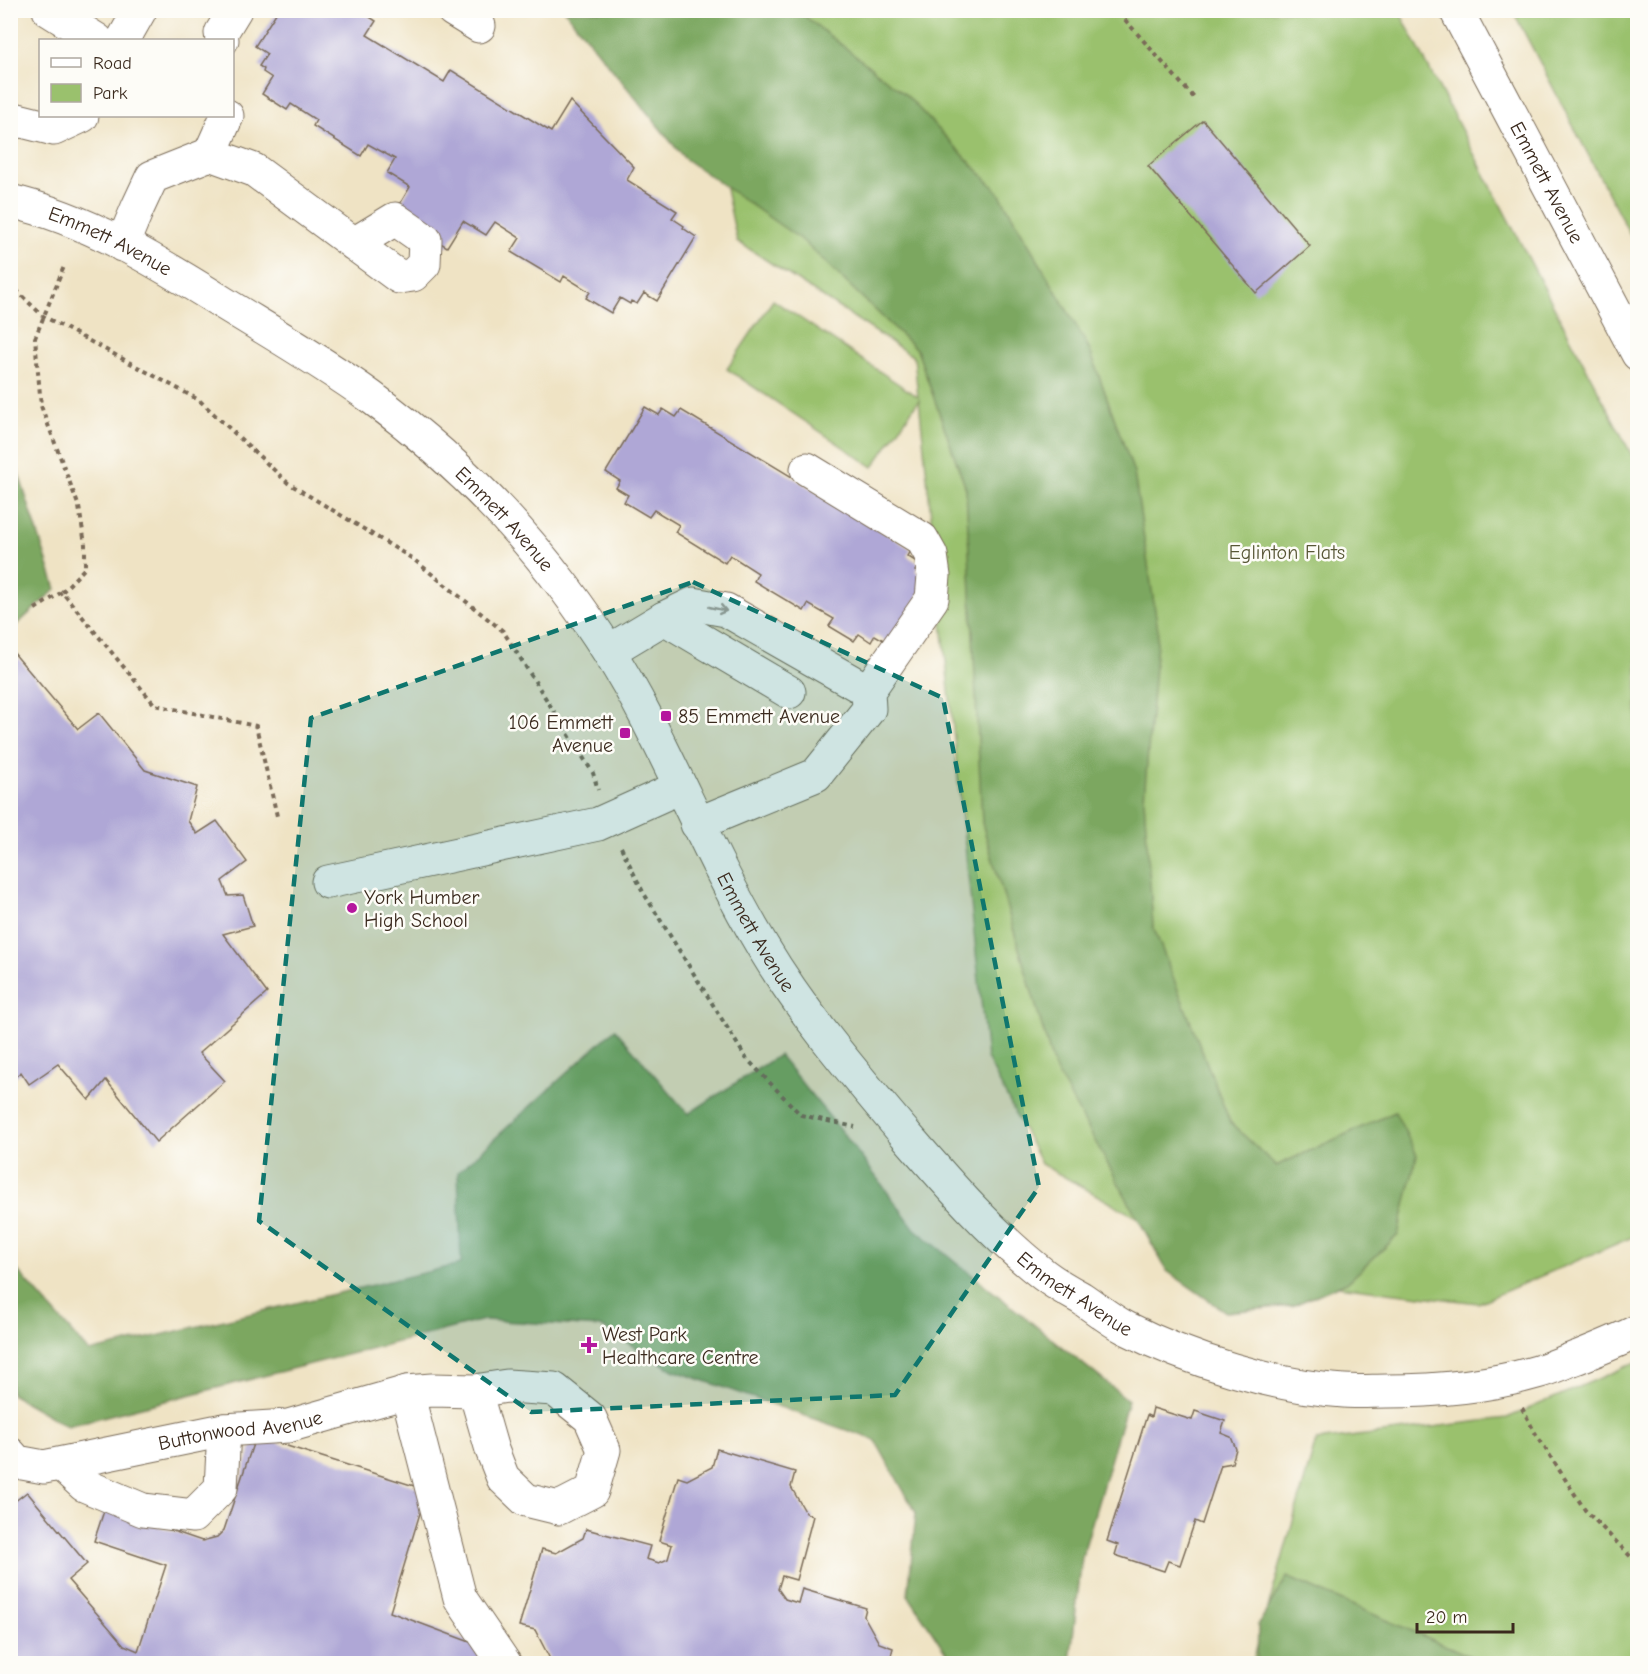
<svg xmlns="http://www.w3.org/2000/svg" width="1648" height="1674" font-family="'Comic Neue',sans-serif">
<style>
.green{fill:#9ac16d;stroke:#6a7646;stroke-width:1.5}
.forest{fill:#7ba760;stroke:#5b683f;stroke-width:1.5}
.building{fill:#afa7d6}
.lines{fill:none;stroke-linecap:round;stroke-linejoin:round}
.minor-casing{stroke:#7a6b58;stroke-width:35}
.path{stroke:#7a6b58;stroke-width:4;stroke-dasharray:4.5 4.5;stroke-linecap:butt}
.minor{stroke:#fff;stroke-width:33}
.oneway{stroke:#a79f9a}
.marked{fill:#0f766e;fill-opacity:0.2;stroke:#0f766e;stroke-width:4.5;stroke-dasharray:12 8;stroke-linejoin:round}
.poi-dot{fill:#b5179e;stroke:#fdfcf7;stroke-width:2}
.labels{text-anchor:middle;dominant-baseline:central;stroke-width:5;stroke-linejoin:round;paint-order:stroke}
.street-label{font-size:20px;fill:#3b2a1e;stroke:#fdfcf7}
.park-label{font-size:20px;fill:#585736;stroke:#fdfcf7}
.poi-label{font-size:20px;fill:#3b2a1e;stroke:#fdfcf7;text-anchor:start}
</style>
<rect width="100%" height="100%" fill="#fdfcf7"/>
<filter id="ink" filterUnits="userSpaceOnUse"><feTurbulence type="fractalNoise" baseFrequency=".0167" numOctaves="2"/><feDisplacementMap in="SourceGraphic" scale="12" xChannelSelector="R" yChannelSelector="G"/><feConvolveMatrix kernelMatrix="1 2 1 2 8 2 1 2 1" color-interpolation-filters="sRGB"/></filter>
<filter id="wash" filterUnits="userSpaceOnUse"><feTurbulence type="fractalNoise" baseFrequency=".008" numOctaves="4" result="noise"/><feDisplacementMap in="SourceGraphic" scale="24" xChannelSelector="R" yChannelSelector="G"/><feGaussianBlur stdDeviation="1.35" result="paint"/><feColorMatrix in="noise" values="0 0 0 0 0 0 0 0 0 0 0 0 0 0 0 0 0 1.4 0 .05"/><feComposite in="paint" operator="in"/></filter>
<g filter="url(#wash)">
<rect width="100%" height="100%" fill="#efe3c4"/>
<g class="green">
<polygon points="610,11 1399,11 1637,465 1637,1235 1478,1303 1238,1274 1041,1164 987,1058 919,400 873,467 727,369 773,300 918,397 914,357 737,241 702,76"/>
<polygon points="1513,11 1637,11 1637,248"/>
<polygon points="1637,1362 1637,1663 1252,1664 1316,1441 1507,1418"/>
</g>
<g class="forest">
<polygon points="565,11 798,11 906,95 999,193 1089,348 1134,473 1158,630 1144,799 1153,926 1230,1122 1276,1166 1395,1112 1417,1155 1398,1235 1349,1281 1292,1306 1226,1312 1167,1271 1054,1067 982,823 966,489 917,350 803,241 684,158"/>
<polygon points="11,450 56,589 11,630 10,630"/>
<polygon points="615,1029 688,1114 779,1055 850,1142 915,1229 1128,1400 1082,1557 1070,1663 953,1663 908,1595 916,1513 875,1440 673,1370 601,1327 484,1320 67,1426 11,1394 11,1263 89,1352 461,1264 458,1172"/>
<polygon points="1287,1577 1486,1663 1257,1663 1258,1625"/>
</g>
<g id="blocks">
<g class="building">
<polygon points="278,10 359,10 376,21 367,35 444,82 451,70 551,132 570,101 634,167 627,180 677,211 672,218 684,226 683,228 696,237 657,301 644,293 637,304 631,301 630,304 620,298 611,313 586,298 590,292 564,276 561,282 511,252 520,238 495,222 486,235 463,221 447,247 394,214 410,187 387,173 395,159 368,144 361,156 313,126 316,120 291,104 287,110 262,94 272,78 263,72 264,69 259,66 267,54 255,46"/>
<polygon points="1203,120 1310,246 1256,293 1148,166"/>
<polygon points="645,407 659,415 663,409 676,417 681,410 911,549 907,556 920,564 915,571 929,579 890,644 875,635 871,642 859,634 854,641 829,626 834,619 808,604 804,611 754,581 758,573 730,555 725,563 675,532 679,525 654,510 649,517 624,502 628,495 616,488 620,481 606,472"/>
<polygon points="13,652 78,729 99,713 145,770 197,787 188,821 197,834 217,821 247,862 222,881 228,896 243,895 253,926 223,934 267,993 199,1053 225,1081 156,1142 106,1080 89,1100 58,1064 29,1084 21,1072 10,1081 10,654"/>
<polygon points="1153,1408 1192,1420 1195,1411 1225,1421 1221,1433 1231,1437 1236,1449 1232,1463 1221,1465 1202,1524 1195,1521 1180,1565 1168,1561 1164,1571 1115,1555 1118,1545 1107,1541 1147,1415 1151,1417"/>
<polygon points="256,1435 287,1446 427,1490 390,1612 486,1648 484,1664 10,1664 10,1505 27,1492 87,1564 68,1580 124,1645 138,1651 166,1565 94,1541 105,1508 202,1541 217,1537 224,1530"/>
<polygon points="717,1449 795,1472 791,1487 806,1513 813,1516 796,1580 782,1576 778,1589 785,1599 798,1603 802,1589 866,1608 864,1616 879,1643 893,1648 889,1664 547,1664 549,1657 535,1630 519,1626 542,1549 556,1553 583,1538 586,1529 650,1546 646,1559 659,1563 668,1559 672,1545 659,1541 678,1477 687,1480 712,1467"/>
</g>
</g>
</g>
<g filter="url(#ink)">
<use href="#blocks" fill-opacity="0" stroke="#7a6b58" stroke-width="1.5"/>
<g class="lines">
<g class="minor-casing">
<g id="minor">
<polyline points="49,10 97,40"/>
<polyline points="453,10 479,26"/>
<path id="s1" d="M 1456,10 L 1638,354"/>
<polyline points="123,40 140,10"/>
<polyline points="222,40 221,33 235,10"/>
<polyline points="10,118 54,129 82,116"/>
<polyline points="210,154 227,116"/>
<path id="s2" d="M 10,201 C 88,219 158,262 225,304 C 274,334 324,363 371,397 C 443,450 510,515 564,587 C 594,627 622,670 645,715 C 685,792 718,872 763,947 C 802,1012 851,1070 900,1128 C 945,1180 990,1233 1044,1275 C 1056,1284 1068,1291 1081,1298 C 1096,1308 1110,1320 1126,1328 C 1189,1360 1273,1386 1344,1391 C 1358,1392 1373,1391 1387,1391 C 1437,1391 1488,1386 1537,1372 C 1551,1368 1564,1362 1578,1357 C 1598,1349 1618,1341 1638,1331"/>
<polyline points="122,245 138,207 152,177 210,154 254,170 399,277 413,275 424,264 425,240 395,219 354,244"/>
<polyline points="664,618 789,692"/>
<polyline points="609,651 664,618 693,604 726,610 868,691"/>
<polyline points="697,824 816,775 869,709 868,691 932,599 934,576 931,555 922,539 807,469"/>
<polyline points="328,882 598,824 680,787"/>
<polyline points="407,1392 460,1598 505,1664"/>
<path id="s3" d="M 10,1454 L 17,1462 L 44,1467 L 224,1430 L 288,1426 L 407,1392 L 432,1390 L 475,1391 L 507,1386 L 554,1389 L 590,1418 L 604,1450 L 592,1491 L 559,1508 L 526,1500 L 503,1478 L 492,1450 L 475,1391"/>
<polyline points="61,1464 84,1485 143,1510 193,1516 221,1488 224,1430"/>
</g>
</g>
<g class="path">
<polyline points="1119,13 1195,99"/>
<polyline points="10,283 24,298 43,316 199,400 288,483 413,559 503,631 593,773 598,790"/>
<polyline points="62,592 85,568 85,544 79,507 41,406 35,338 65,264"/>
<polyline points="35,609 62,592 155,705 256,726 277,816"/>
<polyline points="621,847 643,892 746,1058 801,1115 855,1127"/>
<polyline points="1522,1408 1534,1431 1585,1510 1638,1564"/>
</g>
<use href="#minor" class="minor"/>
</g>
<defs><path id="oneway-shaft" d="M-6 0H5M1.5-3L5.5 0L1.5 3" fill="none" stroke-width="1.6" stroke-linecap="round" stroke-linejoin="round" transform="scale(1.5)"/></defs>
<use class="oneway" href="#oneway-shaft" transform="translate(718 609) rotate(13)"/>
</g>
<path class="marked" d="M 693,582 L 943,698 L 1039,1187 L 895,1395 L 531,1412 L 259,1221 L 311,718 Z"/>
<g class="poi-dot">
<rect x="660" y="710" width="12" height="12" rx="3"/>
<rect x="619" y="727" width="12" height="12" rx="3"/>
<circle cx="352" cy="908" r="6"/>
<path d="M586 1336h6v6h6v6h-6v6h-6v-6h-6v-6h6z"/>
</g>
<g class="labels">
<g class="street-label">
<text stroke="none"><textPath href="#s1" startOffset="195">Emmett Avenue</textPath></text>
<text stroke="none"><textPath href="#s2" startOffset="108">Emmett Avenue</textPath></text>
<text stroke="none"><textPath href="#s2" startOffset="594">Emmett Avenue</textPath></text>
<text stroke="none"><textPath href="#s2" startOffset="1080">Emmett Avenue</textPath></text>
<text stroke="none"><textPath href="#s2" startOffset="1566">Emmett Avenue</textPath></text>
<text stroke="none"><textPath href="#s3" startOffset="238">Buttonwood Avenue</textPath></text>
</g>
<g class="park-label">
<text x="1287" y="552">Eglinton Flats</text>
</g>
<g class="poi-label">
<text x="678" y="716">85 Emmett Avenue</text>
<text x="613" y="722" text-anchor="end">106 Emmett<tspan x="613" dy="23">Avenue</tspan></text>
<text x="364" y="897">York Humber<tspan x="364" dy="23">High School</tspan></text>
<text x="602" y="1334">West Park<tspan x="602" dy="23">Healthcare Centre</tspan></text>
</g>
</g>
<rect width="1648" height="1674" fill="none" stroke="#fdfcf7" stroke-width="36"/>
<rect x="39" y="39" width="195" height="78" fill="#fdfcf7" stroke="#afa8a0" stroke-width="1.5"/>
<rect x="51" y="58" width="30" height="9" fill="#ffffff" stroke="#afa8a0" stroke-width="1.5"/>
<text x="93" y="69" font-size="18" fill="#3b2a1e">Road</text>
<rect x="51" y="84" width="30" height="18" fill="#9ac16d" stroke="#afa8a0" stroke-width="1.5"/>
<text x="93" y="99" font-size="18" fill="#3b2a1e">Park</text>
<path d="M1417 1623v9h96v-9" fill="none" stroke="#3b2a1e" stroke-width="3"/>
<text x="1426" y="1623" font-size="18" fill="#3b2a1e" stroke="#fdfcf7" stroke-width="4.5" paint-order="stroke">20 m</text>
</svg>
